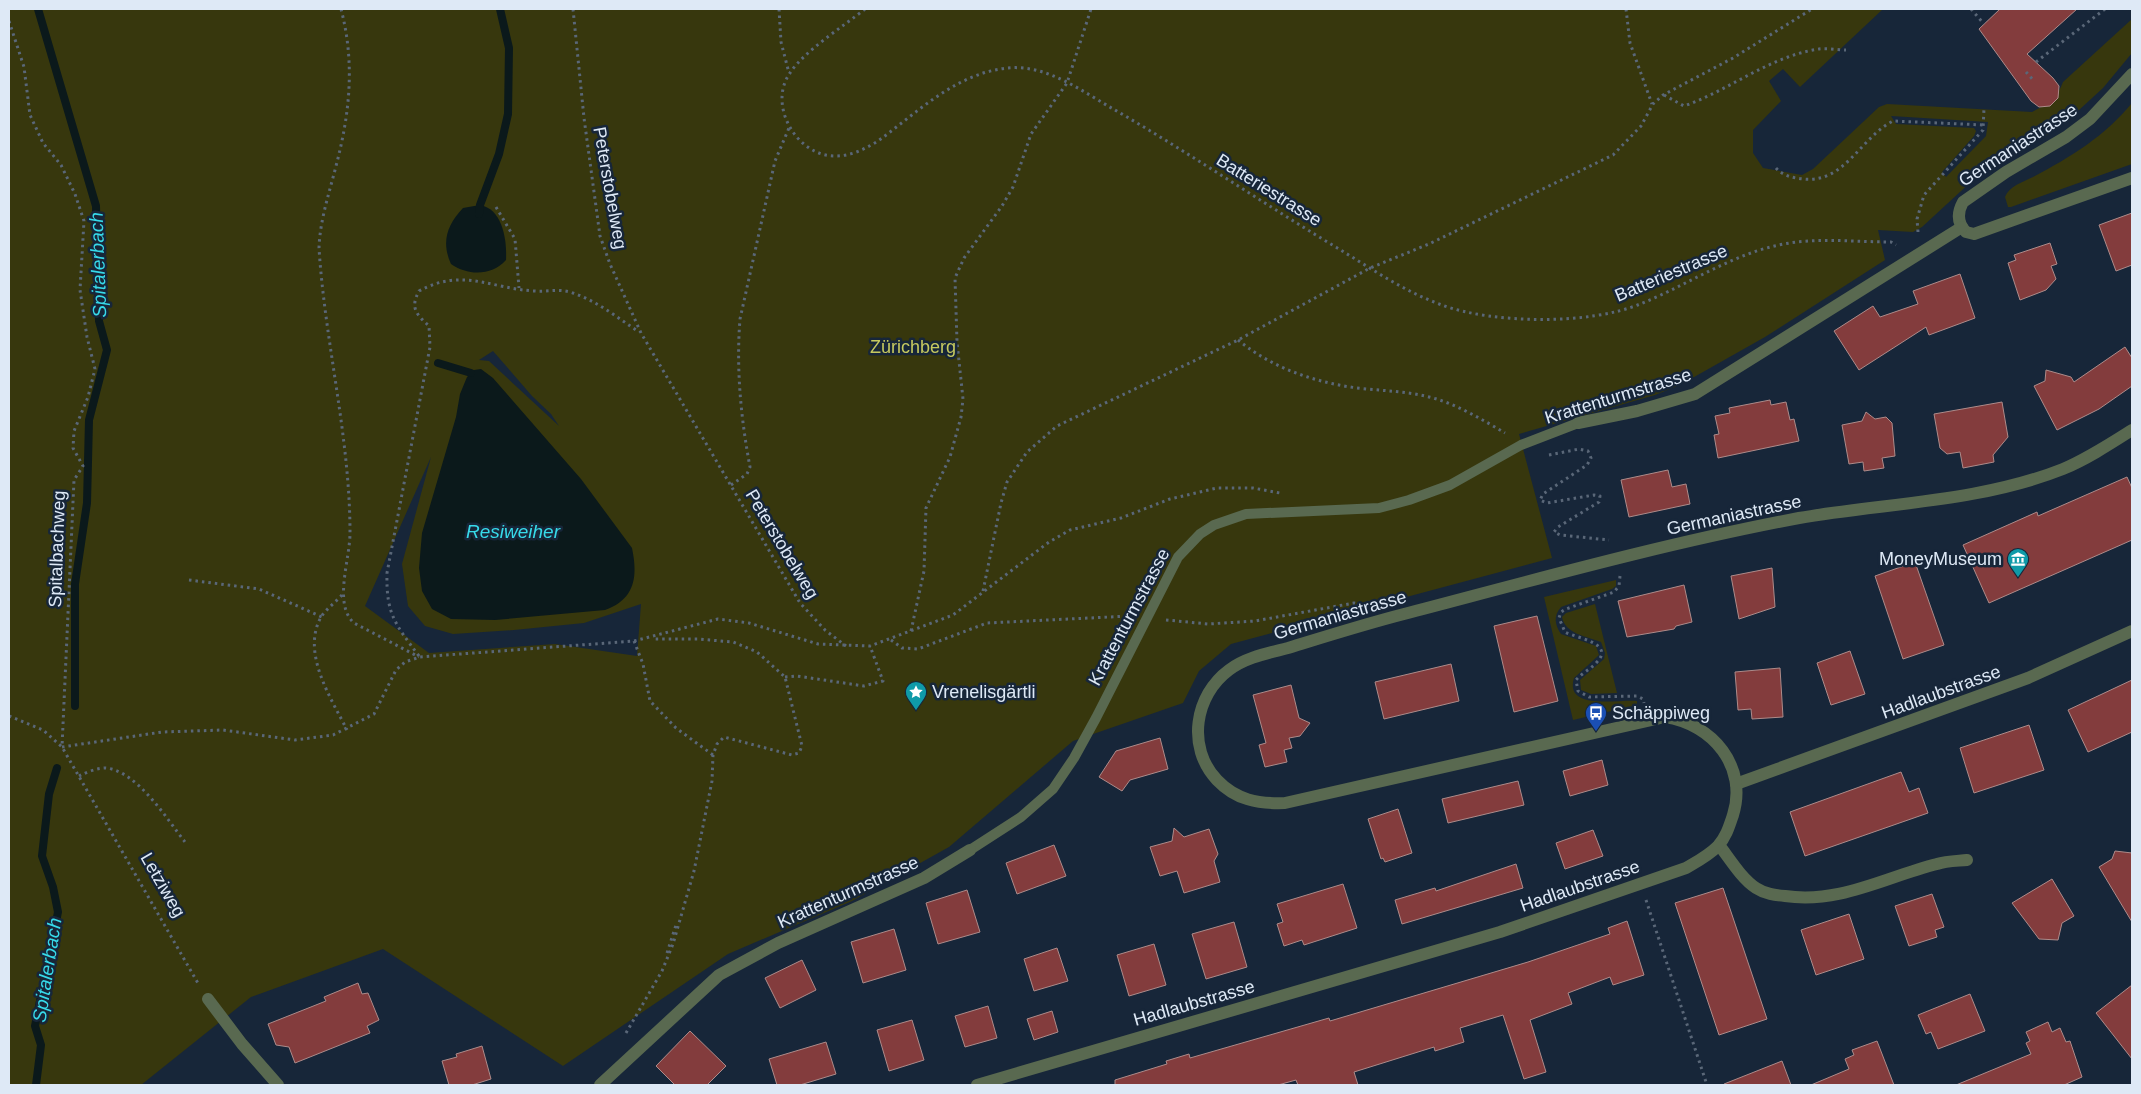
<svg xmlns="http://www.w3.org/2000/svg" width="2141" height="1094" font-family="Arial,sans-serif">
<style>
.green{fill:#37370d;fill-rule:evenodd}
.water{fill:#0b191b}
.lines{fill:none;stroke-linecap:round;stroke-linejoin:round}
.stream{stroke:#0b191b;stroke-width:8}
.building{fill:#833c3d;stroke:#ad8b8a}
.path{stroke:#5a6778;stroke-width:3;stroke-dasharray:2.5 4;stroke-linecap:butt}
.service{stroke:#596950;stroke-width:10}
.minor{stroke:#596950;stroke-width:12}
.labels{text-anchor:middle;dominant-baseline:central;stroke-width:5;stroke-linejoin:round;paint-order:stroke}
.street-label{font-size:18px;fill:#dee9f6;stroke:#172639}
.park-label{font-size:18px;fill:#c6c95f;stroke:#172639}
.poi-label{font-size:18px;fill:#dee9f6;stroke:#172639;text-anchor:start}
.water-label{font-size:19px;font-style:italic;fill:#37daea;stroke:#172639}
</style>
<rect width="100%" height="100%" fill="#172639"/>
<g class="green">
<path d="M 9,9 L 1883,9 L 1800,87 L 1783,69 L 1769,81 L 1781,101 L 1753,130 L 1753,153 L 1763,168 L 1802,175 L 1813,169 L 1879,107 L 1887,104 L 2032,112 C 2046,105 2058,97 2063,82 L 2132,19 L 2132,53 L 2103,88 L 2079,110 L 2051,133 L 1986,168 L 1922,227 L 1913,232 L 1878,230 L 1885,260 L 1765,337 L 1680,385 L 1655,395 L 1519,434 L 1552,558 L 1231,644 L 1199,671 L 1183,703 L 1073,741 L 949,847 L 852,901 L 728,954 L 563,1066 L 383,949 L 251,997 L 141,1085 L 9,1085 ZM 1891,116 L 1988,122 L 1986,136 L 1946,177 L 1942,172 L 1974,136 L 1976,131 L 1974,128 L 1896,124 ZM 493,351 L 532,396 L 551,414 L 559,426 L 489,361 L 479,360 ZM 431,457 L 402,564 L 408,606 L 425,626 L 453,634 L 514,630 L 584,623 L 641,604 L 637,656 L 555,644 L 429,653 L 365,606 Z"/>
<path d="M 2132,103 L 2132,164 L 2011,207 L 2008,207 L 2005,197 C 2009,186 2023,182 2033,177 C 2071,157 2105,136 2132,103 Z"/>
<path d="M 1616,580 L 1616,586 L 1612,589 L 1561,607 C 1553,616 1555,625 1561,634 L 1596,646 L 1599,655 L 1574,678 C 1564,711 1619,699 1637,701 L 1637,705 L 1573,720 L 1544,597 Z"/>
<path d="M 1595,604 L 1617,693 L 1591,694 L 1581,690 L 1580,680 L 1604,659 L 1605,653 L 1601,642 C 1586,636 1565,634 1562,617 L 1566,613 Z"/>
</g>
<g class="water">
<path d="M 480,205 C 503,209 507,241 506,260 C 492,276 468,276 451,264 C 441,242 447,225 463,208 Z"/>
<path d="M 481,369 L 493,378 L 581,479 L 632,548 C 638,577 635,599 605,610 L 495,620 L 451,619 L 432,609 L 422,591 L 419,568 L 422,533 L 456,417 L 460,394 L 467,377 L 474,370 Z"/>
</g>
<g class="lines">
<g class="stream">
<polyline points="38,9 96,206 99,321 107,350 89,420 87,503 75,584 75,706"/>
<polyline points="479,214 480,205 499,154 508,114 509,48 500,9"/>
<polyline points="438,363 471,373"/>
<polyline points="36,1085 41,1045 35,1026 58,912 53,887 42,856 49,794 57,768"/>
</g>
</g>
<g class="building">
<polygon points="2000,9 2077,9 2027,54 2053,78 2059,86 2058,98 2050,106 2039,107 2031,101 1979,29"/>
<polygon points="2132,213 2132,265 2116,271 2099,225"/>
<polygon points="2050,243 2057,264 2051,266 2056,279 2046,290 2020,300 2008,263 2016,260 2014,255"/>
<polygon points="1960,274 1975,318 1929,335 1926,327 1859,370 1834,331 1873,306 1880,317 1918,304 1913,291"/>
<polygon points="2125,347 2132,358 2132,386 2099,409 2057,430 2034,386 2045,381 2046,370 2071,377 2074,382"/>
<polygon points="1770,400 1771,405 1786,402 1790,420 1794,419 1799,441 1718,458 1714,435 1719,434 1715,416 1730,413 1729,408"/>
<polygon points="2002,402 2008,437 1993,455 1994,462 1963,468 1960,452 1947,454 1940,448 1934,414"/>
<polygon points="1866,412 1875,419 1886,417 1892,423 1895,456 1882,458 1884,468 1864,471 1863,462 1849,464 1842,425 1862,421"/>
<polygon points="1668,470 1672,487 1686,484 1690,504 1629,517 1621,480"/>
<polygon points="2127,477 2132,488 2132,540 1989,603 1963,545 2037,512 2038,516"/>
<polygon points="1915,562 1944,645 1903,659 1875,576"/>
<polygon points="1772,568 1775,607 1739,619 1731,576"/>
<polygon points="1684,585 1692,622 1676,626 1674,629 1627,637 1618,601"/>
<polygon points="1537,616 1558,701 1514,712 1494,626"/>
<polygon points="1850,651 1865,694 1831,705 1817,663"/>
<polygon points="1451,664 1459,701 1384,719 1375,682"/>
<polygon points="1780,668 1783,717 1752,719 1751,709 1738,710 1735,672"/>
<polygon points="2132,680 2132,732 2088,752 2068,710"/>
<polygon points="1291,685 1299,718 1310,723 1300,736 1289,738 1292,748 1284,750 1287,762 1265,767 1259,745 1266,743 1253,695"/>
<polygon points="2029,725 2044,770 1974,793 1960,748"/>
<polygon points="1160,738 1168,769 1130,780 1122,791 1099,777 1116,751"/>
<polygon points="1602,760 1608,785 1570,796 1563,771"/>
<polygon points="1901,772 1909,792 1919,788 1928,813 1805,856 1790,812"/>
<polygon points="1518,781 1524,805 1448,823 1442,799"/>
<polygon points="1398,809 1412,853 1385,862 1383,858 1381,859 1368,819"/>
<polygon points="1174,828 1184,837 1209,829 1218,854 1214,861 1220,882 1184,893 1177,871 1160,876 1150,847 1172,841"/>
<polygon points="1593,830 1603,856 1565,869 1556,843"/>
<polygon points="1054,845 1066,876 1017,894 1006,863"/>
<polygon points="2115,851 2132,853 2132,922 2099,867 2112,859"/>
<polygon points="1516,864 1523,888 1402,924 1395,900 1435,888 1436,891"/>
<polygon points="2052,879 2074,916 2062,923 2058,940 2039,939 2012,903"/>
<polygon points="1343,884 1357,928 1304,945 1302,940 1284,946 1277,924 1283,922 1277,904"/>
<polygon points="1723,888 1767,1019 1719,1035 1675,903"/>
<polygon points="967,890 980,932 938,944 926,903"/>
<polygon points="1932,894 1944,927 1935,930 1937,937 1909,946 1895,906"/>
<polygon points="1849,914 1864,959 1816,975 1801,930"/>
<polygon points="1627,921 1644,975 1613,985 1610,977 1568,993 1572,1004 1530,1020 1546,1072 1524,1079 1503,1015 1460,1028 1464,1042 1435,1051 1434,1047 1354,1072 1358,1085 1298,1085 1296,1080 1278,1085 1115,1085 1115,1080 1167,1064 1166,1061 1189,1054 1190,1058 1329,1018 1330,1021 1528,962 1610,934 1608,928"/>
<polygon points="1234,922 1247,967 1206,979 1192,934"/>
<polygon points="894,929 906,970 863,983 851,942"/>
<polygon points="1154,944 1166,985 1129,996 1117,955"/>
<polygon points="1057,948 1068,981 1034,991 1024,959"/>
<polygon points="802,960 816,990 780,1008 765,978"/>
<polygon points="358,983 362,994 368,993 379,1020 367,1026 370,1033 295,1063 289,1047 276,1045 268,1024 326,1001 324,997"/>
<polygon points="2132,985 2132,1059 2096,1013"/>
<polygon points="1970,994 1985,1031 1938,1049 1931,1032 1926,1034 1918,1015"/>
<polygon points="988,1006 997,1038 965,1047 955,1016"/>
<polygon points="1052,1011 1058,1032 1034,1040 1027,1019"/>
<polygon points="912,1020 924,1060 889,1071 877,1030"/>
<polygon points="2048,1022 2052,1032 2060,1028 2066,1042 2070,1041 2082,1077 2064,1085 1956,1085 2031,1054 2026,1043 2030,1041 2026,1032"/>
<polygon points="690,1031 726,1066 707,1085 675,1085 656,1066"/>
<polygon points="1877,1041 1894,1085 1811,1085 1849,1069 1845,1059 1854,1055 1852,1050"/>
<polygon points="826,1042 836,1074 800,1085 777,1085 769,1059"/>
<polygon points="482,1046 491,1079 472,1085 449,1085 442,1061 457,1057 456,1054"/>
<polygon points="1782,1061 1791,1085 1725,1085 1724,1084"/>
</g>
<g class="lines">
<g class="path">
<path d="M 341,9 C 355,62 350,113 336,166 C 329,194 320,220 319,248 C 325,343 350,437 350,533 C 350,560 333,604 354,623 L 419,657"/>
<polyline points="573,9 584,118 600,236 610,264 641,333 800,603 825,630 846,646"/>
<polyline points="779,9 781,42 789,73"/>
<path d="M 865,9 C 844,26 804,51 790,73 C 767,105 797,157 836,156 C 851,156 865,149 878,141 C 918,112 956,73 1008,68 C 1047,64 1083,92 1115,110 C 1191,154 1264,204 1339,249 C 1372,269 1405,292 1442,305 C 1493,324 1590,325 1640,304 C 1686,286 1730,255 1779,245 C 1815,237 1854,242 1891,242 L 1896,245"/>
<polyline points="1626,9 1630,43 1652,104"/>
<polyline points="1971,9 1984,24"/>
<polyline points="9,21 24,67 30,115 43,143 61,165 75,194 84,221 80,290 87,337 95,369 88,397 74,431 73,448 83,466 74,480 62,747"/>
<polyline points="2036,62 2105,9"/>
<polyline points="2026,72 2034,81"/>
<path d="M 1664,95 L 1684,106 C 1730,90 1770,56 1819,49 C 1827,48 1837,50 1846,50"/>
<path d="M 1776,168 C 1783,176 1793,178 1804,179 C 1845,183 1860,138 1893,121 L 1984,125"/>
<polyline points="496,207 515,239 519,288"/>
<polyline points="1918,232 1917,219 1924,195 1983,130 1984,108"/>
<path d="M 1238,340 C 1272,368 1314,382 1357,388 C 1383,391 1408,391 1433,398 C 1458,405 1483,420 1505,433"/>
<polyline points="1549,455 1579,449 1588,451 1591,458 1587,465 1543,494 1540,500 1547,503 1594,495 1600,496 1599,502 1558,527 1554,532 1560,535 1609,540"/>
<path d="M 731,485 L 747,474 L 750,467 C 741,419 736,369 740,319 L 775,161 L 789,128"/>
<path d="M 1620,576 L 1619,586 L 1614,592 L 1566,609 L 1561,612 L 1559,618 L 1565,632 C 1576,638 1615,643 1597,662 C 1591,669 1582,673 1576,680 L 1578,691 L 1589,697 L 1637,696 L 1643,699 L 1644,703"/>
<polyline points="189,580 259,589 322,617"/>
<polyline points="983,591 1001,503 1007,482 1027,452 1057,426 1238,340 1370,268 1429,244 1613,155 1641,126 1653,104 1663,95 1733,58 1812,9"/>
<path d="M 342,595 C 336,602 326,609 321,617 C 301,653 331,698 347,730"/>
<polyline points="1166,620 1208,624 1255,621 1354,603 1362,605"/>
<polyline points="911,631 924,571 926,508 950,457 961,417 963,399 957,342 955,278 964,258 1002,206 1013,187 1031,134 1067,83 1091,9"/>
<polyline points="891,640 902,648 918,649 987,623 1130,616"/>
<polyline points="634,641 643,664 650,701 676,728 713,755"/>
<path d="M 419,656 C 395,624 386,614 387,573 L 430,347 L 429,326 C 416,314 410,308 419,291 C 463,267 491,289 535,291 C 548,292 560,288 573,293 C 597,301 618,318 639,332"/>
<polyline points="785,677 797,676 864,686 883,681 870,646"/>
<polyline points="9,716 43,730 62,747 199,985"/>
<polyline points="62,747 162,732 223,730 295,740 333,735 374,714 396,670 405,662 420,657 634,641 718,619 749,623 818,644 870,646 953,615 1049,542 1070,530 1121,518 1170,499 1217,488 1253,488 1280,493"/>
<path d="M 79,776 C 87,772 97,768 106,768 C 137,771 167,819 185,842"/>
<polyline points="1646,900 1707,1085"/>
<polyline points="667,953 676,925"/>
<polyline points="626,1033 662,971 673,944 694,871 712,781 713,755 717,744 724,737 792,755 799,753 802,746 785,677 757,652 733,642 698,639 652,639"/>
</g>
<polyline class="service" points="970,850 1021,817 1053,789 1074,758 1096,718 1178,557 1200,534 1214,525 1246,514 1379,508 1409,500 1450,485 1521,445 1578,423"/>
<g class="minor">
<path d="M 2132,74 L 2090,119 L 2066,137 L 2006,172 L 1963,202 C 1957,213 1957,223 1966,232 L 1974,234 L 2132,178"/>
<polyline points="1578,423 1637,411 1695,394 1962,227"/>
<polyline points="1736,784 2028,678 2132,631"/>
<path d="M 1719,845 C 1730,859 1741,878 1756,888 C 1765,894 1775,895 1785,896 C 1840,904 1885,877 1937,864 C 1946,861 1957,861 1967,860"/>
<polyline points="208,999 242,1044 278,1085"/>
<polyline points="600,1085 719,975 778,943 924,878 970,850"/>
<path d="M 977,1085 L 1500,932 L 1686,868 C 1698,861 1708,856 1718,846 C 1726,837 1729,827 1733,815 C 1748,767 1713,724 1665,717 L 1285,803 C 1258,804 1236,800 1217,780 C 1186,747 1195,695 1229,670 C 1246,657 1269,653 1288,648 C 1327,636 1365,624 1404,614 C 1534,580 1666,543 1799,518 C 1886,503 1980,502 2063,469 C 2087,459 2110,444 2132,430"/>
</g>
</g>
<defs>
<g id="museum-pin" transform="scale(1.125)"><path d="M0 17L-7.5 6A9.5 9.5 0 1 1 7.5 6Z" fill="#0f9aa8" stroke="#172639"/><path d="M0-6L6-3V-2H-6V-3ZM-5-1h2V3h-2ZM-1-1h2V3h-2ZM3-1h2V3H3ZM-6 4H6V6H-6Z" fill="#fff"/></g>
<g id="sight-pin" transform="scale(1.125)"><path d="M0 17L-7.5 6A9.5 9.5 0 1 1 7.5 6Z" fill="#0f9aa8" stroke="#172639"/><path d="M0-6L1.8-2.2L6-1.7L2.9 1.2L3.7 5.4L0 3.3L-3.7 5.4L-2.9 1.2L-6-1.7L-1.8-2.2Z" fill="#fff"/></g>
<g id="bus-pin" transform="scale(1.125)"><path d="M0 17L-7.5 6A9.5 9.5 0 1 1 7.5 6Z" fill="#1a4fb4" stroke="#172639"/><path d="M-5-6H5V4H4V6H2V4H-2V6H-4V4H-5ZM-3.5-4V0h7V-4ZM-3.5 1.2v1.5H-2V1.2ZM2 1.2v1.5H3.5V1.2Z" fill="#fff"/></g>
</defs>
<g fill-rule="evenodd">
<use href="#museum-pin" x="2018" y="559"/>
<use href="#sight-pin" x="916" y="692"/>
<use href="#bus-pin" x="1596" y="713"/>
</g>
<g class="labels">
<g class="street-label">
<text transform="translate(2018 145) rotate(-33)">Germaniastrasse</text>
<text transform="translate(610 188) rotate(80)">Peterstobelweg</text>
<text transform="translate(1269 190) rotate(32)">Batteriestrasse</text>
<text transform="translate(1671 273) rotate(-23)">Batteriestrasse</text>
<text transform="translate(1618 396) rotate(-17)">Krattenturmstrasse</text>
<text transform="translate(1734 515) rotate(-12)">Germaniastrasse</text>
<text transform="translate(782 544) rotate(59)">Peterstobelweg</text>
<text transform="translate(57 549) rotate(-88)">Spitalbachweg</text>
<text transform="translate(1340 615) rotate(-16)">Germaniastrasse</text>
<text transform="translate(1129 617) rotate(-62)">Krattenturmstrasse</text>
<text transform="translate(1941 692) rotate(-20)">Hadlaubstrasse</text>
<text transform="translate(163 885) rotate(60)">Letziweg</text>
<text transform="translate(1580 886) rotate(-19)">Hadlaubstrasse</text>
<text transform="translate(848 892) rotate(-24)">Krattenturmstrasse</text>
<text transform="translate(1194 1003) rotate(-16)">Hadlaubstrasse</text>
</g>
<g class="park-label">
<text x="913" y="347">Zürichberg</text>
</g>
<g class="poi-label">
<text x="2002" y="559" text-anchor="end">MoneyMuseum</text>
<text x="932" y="692">Vrenelisgärtli</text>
<text x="1612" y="713">Schäppiweg</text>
</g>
<g class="water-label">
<text transform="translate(98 265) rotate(-92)">Spitalerbach</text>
<text x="513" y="531">Resiweiher</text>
<text transform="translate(47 970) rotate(-81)">Spitalerbach</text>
</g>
</g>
<rect width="2141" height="1094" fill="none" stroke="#dee9f6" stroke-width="20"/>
</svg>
